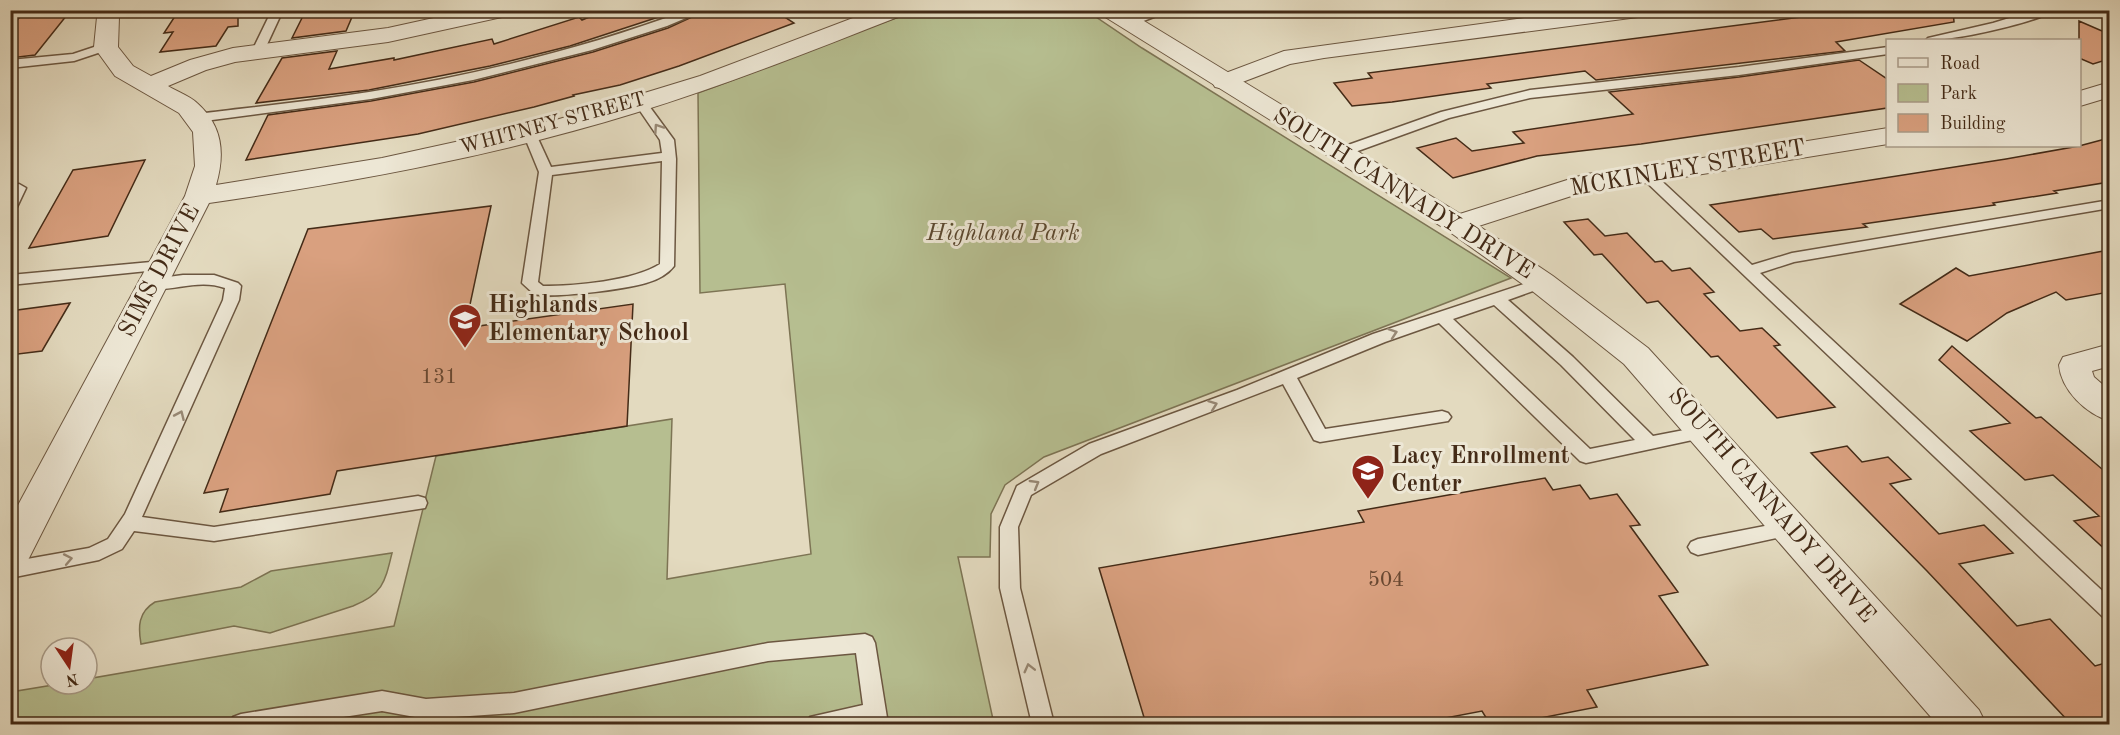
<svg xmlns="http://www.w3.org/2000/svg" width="2120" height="735" font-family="'Old Standard TT',serif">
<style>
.green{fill:#b6be90;stroke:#7d7454;stroke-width:1.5}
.building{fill:#d9a07f;stroke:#442b17;stroke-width:1.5}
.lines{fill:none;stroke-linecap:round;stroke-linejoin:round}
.service-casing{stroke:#6c5741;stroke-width:3}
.minor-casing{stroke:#6c5741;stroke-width:2}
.tertiary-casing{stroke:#6c5741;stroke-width:2}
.service{fill:#ede7d5;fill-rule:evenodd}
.minor{fill:#ede7d5;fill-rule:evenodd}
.tertiary{fill:#ede7d5;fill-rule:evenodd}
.oneway{stroke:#988976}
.labels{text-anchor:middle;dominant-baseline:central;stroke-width:6;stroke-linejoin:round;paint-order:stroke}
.far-street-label{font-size:20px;fill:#442b17;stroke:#ede7d5}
.number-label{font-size:21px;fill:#694831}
.street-label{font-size:24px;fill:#442b17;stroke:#ede7d5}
.park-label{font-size:24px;font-style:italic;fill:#5b482f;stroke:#ede7d5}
.poi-label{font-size:24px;font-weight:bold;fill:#442b17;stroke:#ede7d5;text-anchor:start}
</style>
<rect width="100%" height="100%" fill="#e3dabf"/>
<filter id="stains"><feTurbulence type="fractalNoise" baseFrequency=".00333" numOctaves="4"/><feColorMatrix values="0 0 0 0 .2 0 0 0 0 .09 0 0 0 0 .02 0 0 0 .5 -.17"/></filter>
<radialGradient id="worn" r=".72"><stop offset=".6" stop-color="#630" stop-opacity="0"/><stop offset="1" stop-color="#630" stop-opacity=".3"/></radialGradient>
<path class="green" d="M 916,11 L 1087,11 L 1142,48 L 1511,278 L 1044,457 L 1005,485 L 991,514 L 990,557 L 958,557 L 994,724 L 11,724 L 11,692 L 59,684 L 87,684 L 87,679 L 394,626 L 436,456 L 672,419 L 667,579 L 811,554 L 785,284 L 700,293 L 698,93 C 771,67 842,36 916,11 Z
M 392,553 C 385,582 383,594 353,606 L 270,633 L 234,626 L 141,644 C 138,627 138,612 155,602 L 241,587 L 271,571 Z"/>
<path class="building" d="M 26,10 L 71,10 L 35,55 L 10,58 L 10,28 Z
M 179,10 L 238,10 L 238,26 L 228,27 L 216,46 L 160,52 L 173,32 L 164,33 Z
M 306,10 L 355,10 L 346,31 L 292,38 Z
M 606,10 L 680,10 L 570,46 L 490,66 L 369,90 L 256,103 L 282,58 L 337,51 L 329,69 L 394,58 L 394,60 L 492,39 L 494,44 L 579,17 L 582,20 Z
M 707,10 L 774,10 L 794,23 L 679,66 L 620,85 L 573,95 L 574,96 L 534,107 L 418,134 L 246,160 L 268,115 L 371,101 L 474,82 L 593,52 L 668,28 Z
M 1855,10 L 1953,10 L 1954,22 L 1836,42 L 1845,51 L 1596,80 L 1585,71 L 1487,84 L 1491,88 L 1392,102 L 1352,106 L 1334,83 L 1372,78 L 1368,73 Z
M 2079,21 L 2109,34 L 2109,59 L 2093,64 L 2079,58 Z
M 1859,60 L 1887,79 L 1887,108 L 1641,144 L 1537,156 L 1453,178 L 1417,148 L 1456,138 L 1472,151 L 1524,143 L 1513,132 L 1633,114 L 1609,92 L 1739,77 Z
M 2109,138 L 2109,182 L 2054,191 L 2057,193 L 1993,203 L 1995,205 L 1863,224 L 1867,227 L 1773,239 L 1761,229 L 1739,232 L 1710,205 L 2006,159 L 2079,146 Z
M 145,160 L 108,236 L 29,248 L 73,170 Z
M 491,206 L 465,328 L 633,304 L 627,426 L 337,471 L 330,494 L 220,512 L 228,489 L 204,493 L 308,229 Z
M 1588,219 L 1605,236 L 1627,233 L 1655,262 L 1662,261 L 1672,271 L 1690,268 L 1714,292 L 1704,294 L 1740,331 L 1762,328 L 1780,345 L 1774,346 L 1835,407 L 1777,418 L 1718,356 L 1711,357 L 1658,301 L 1647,303 L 1602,254 L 1594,255 L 1564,222 Z
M 2109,250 L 2109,292 L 2066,300 L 2056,292 L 2007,313 L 1967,341 L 1900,304 L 1956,268 L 1969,276 Z
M 70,303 L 42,351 L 10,355 L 10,311 Z
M 1952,346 L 2036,418 L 2041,417 L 2109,475 L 2109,553 L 2074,521 L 2099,516 L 2053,475 L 2025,480 L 1970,431 L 2010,423 L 1939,360 Z
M 1847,446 L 1862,462 L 1888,457 L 1911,479 L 1890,484 L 1939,534 L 1984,525 L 2013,553 L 1959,564 L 2017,626 L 2050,619 L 2095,666 L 2109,662 L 2109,724 L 2071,724 L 1927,571 L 1811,453 Z
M 1545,478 L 1553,490 L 1580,485 L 1590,499 L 1617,494 L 1640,525 L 1630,526 L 1678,592 L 1659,596 L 1708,665 L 1587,690 L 1597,707 L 1510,724 L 1490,724 L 1482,711 L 1414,724 L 1146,724 L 1099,568 L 1364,522 L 1358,511 Z"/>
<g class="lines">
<g class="service-casing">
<path id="service" d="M 272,10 L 283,10 L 264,51 L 258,55 L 254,53 L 252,51 Z
M 688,10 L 705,10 L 667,26 L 592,50 L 473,80 L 371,99 L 197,122 L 191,118 L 197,114 C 254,107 312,101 369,92 C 478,75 585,48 688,10 Z
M 1155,10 L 1172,10 L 1133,25 L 1129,26 L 1123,23 Z
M 2036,10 L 2054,10 C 2037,23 1948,42 1926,40 L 1928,38 L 1993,23 Z
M 106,43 L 110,45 L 110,49 L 74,61 L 10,68 L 10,60 L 73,54 Z
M 1888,47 L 1888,54 L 1739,75 L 1530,98 L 1449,118 L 1344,156 L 1339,157 L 1332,153 L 1334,150 L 1441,112 L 1530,90 L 1739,67 Z
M 640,98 L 644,99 L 674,140 L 676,159 L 674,266 C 668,274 657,280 646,283 C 626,289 552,299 534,294 L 522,283 L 539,172 L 523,133 L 529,129 L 534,130 L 551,167 L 662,153 L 660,140 L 634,102 ZM 662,161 L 660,264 C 634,281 574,286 543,286 L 538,282 L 552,175 Z
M 1647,171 L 1652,172 L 1752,265 L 1792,253 L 2110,200 L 2110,208 L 1794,262 L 1760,273 L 2110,598 L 2110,619 L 2103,617 L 1642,178 L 1640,175 Z
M 19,184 L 26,188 L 17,207 L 10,211 L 10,191 L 14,185 Z
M 162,261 L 167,263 L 169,266 L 167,269 L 10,285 L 10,275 Z
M 183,275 L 214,275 L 238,283 L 241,286 L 239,300 L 142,517 L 214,527 L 418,496 L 425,498 L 427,503 L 425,508 L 214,541 L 134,531 L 122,549 L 99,560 L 10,578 L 10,562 L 89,548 L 108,539 L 125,514 L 223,300 L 225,288 C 200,279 178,290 153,289 C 148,288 148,288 145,284 L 153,279 Z
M 1542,278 L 1547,280 L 1550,283 L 1547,286 L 1508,300 L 1573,357 L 1653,436 L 1705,426 L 1711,428 L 1714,432 L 1711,436 L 1586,463 L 1580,461 L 1439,323 L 1385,342 L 1297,378 L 1325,429 L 1442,411 L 1448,413 L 1451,417 L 1448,421 L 1320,442 L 1314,440 L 1283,384 L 1101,454 L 1031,495 L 1018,527 L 1020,588 L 1054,724 L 1032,724 L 1000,588 L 1000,527 L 1017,486 L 1089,444 L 1237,390 L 1373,334 ZM 1494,305 L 1561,365 L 1635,440 L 1590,449 L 1453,319 Z
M 1790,521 L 1797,523 L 1799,528 L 1797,533 L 1790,535 L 1698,555 L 1691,552 L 1688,547 L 1691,542 L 1698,539 Z
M 865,634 L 872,637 L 875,643 L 888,724 L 807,724 L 810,717 L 863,705 L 856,653 L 768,661 L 514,713 L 426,719 L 382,711 L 298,724 L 230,724 L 233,717 L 241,714 L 382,691 L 426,699 L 514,693 L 768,643 Z"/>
</g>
<g class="minor-casing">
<path id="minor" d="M 101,10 L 124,10 L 119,17 L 118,47 L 133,66 L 151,76 L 190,60 L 233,48 L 388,28 L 470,10 L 514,10 L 511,15 L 388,42 L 235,62 L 206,70 L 168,86 C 178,92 190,96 197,103 C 223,126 225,154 216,185 L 382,158 L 556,120 L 700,76 L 874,10 L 906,10 L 903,15 C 814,50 726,85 635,113 C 496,156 353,182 209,203 L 24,568 L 10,572 L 10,520 L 185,196 L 195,166 L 193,132 L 179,113 L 115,76 L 94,47 L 97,17 Z
M 1582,10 L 1649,10 L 1646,15 L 1638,17 L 1324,58 L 1290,64 L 1224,89 L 1215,87 L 1212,82 L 1215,77 L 1284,51 Z
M 2110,82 L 2110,97 L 2080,106 L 2080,91 Z
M 1888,128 L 1888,144 L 1647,183 L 1590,190 L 1457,233 L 1447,230 L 1443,224 L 1447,218 L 1586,174 L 1647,167 Z
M 2110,344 L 2110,366 L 2092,371 L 2094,377 L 2110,391 L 2110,421 C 2086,414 2061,390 2059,365 L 2063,357 Z"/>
</g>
<g class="tertiary-casing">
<path id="tertiary" d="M 1099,10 L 1126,10 L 1467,218 L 1553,276 L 1648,348 L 1979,710 L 1986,724 L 1937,724 L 1624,364 L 1531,290 L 1447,230 L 1102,15 Z"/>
</g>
<use href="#service" class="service"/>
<use href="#minor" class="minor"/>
<use href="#tertiary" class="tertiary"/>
</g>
<defs><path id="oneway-chevron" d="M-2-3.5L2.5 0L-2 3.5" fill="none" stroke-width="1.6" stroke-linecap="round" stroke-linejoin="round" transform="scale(1.5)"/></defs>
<g class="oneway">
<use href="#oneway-chevron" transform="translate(658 128) rotate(-124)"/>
<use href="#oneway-chevron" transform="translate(1393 333) rotate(-19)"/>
<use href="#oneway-chevron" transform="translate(1213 405) rotate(-20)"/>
<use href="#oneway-chevron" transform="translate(180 415) rotate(-66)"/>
<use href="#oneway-chevron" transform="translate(1035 484) rotate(-30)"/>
<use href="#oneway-chevron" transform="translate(68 559) rotate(-11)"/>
<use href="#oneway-chevron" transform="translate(1029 668) rotate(-104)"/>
</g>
<defs>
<g id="school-pin" transform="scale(1.725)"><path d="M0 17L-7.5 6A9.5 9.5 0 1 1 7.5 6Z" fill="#8f2418" stroke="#ede7d5"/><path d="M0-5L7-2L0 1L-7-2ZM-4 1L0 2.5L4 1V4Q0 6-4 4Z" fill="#fff"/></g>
</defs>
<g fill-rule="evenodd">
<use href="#school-pin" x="465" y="320"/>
<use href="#school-pin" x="1368" y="471"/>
</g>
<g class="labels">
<g class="far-street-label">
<text transform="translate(553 124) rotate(-15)">WHITNEY STREET</text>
</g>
<g class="number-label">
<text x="439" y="377">131</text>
<text x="1386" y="580">504</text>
</g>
<g class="street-label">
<text transform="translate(1688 169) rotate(-10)">MCKINLEY STREET</text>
<text transform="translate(1403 194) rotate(32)">SOUTH CANNADY DRIVE</text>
<text transform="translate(160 271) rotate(-62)">SIMS DRIVE</text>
<text transform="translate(1771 506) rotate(49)">SOUTH CANNADY DRIVE</text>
</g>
<g class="park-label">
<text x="1003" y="234">Highland Park</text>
</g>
<g class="poi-label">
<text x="488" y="306">Highlands<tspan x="488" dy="28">Elementary School</tspan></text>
<text x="1391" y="457">Lacy Enrollment<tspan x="1391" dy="28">Center</tspan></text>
</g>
</g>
<rect width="2120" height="735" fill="none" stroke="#e3dabf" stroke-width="36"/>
<rect x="12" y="12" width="2096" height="711" fill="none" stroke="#442b17" stroke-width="3"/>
<rect x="18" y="18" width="2084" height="699" fill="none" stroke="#442b17" stroke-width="1.5"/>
<rect x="1886" y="39" width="195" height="108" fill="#ede7d5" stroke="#a99c89" stroke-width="1.5"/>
<rect x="1898" y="58" width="30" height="9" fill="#ede7d5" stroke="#a99c89" stroke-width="1.5"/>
<text x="1940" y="69" font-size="18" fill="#442b17">Road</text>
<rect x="1898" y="84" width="30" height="18" fill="#b6be90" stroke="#a99c89" stroke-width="1.5"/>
<text x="1940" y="99" font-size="18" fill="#442b17">Park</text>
<rect x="1898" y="114" width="30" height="18" fill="#d9a07f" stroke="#a99c89" stroke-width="1.5"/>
<text x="1940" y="129" font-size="18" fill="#442b17">Building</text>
<g transform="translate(69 666) rotate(167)"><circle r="28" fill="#ede7d5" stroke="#a99c89" stroke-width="1.5"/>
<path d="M0-4.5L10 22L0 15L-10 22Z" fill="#8f2418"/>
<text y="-9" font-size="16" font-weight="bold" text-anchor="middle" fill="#442b17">N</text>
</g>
<rect width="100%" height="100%" filter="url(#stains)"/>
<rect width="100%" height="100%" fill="url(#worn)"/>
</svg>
